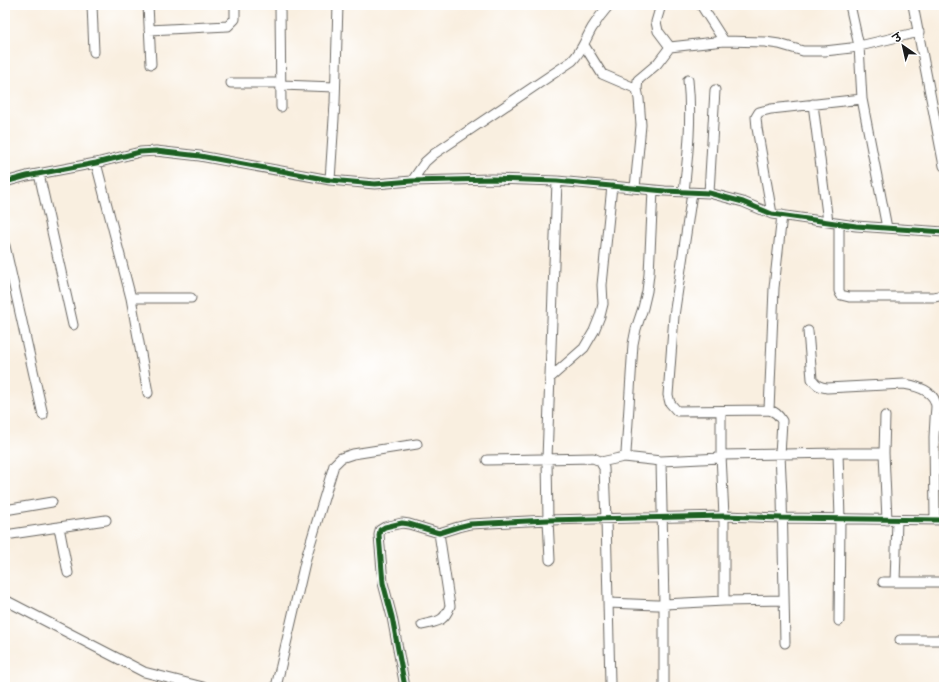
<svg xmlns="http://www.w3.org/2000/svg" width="949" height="692" font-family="Delius,'Playpen Sans Deva',sans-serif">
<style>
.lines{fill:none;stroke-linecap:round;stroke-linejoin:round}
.street-casing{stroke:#696661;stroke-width:11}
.street{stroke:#fff;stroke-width:9}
.rail{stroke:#1c1c1c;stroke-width:2.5;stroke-dasharray:6 3;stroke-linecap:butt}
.cycleway-casing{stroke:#fff;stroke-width:8}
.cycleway{stroke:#1b5e20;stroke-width:5}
</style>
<rect width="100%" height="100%" fill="#fff"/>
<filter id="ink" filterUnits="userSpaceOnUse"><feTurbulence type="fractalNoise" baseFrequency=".025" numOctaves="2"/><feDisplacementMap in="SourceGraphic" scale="8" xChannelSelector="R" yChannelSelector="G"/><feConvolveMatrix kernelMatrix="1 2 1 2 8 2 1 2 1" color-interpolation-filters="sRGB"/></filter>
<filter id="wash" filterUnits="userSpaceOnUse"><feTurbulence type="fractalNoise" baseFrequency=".012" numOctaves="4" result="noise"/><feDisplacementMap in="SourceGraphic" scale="16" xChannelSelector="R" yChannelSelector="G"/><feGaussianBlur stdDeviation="0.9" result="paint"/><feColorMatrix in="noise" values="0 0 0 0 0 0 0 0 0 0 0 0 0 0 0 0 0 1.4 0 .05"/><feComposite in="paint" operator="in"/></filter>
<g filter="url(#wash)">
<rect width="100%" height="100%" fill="#f9efe0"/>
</g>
<g filter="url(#ink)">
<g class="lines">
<g class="street-casing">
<path id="street" d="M 92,5 L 94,52
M 148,5 L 151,64
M 280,5 L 281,107
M 661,5 L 656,22 L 658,31 L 670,47 L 724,41
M 701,5 L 724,41 L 765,42 L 779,44 L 803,51 L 825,51 L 851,48 L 919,32
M 850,5 L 859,46 L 862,99 L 887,228
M 913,5 L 944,166
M 149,30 L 228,26 L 235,19 L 235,5
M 584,45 L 602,74 L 637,89
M 231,83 L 281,83
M 281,85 L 335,87
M 813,104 L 828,222
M 96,163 L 131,298 L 148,393
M 39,174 L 73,325
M 330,180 L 335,103 L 338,5
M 412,181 L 425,162 L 434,154 L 572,61 C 582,51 585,40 592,28 C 597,20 603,12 609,5
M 5,182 L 27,176 L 96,163 L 140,152 L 156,151 L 200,156 L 330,180 L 375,184 L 412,181 L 492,179 L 557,181 L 665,191 L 709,193 L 743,202 L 772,214 L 856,226 L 944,232
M 635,188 L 641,125 L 639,99 L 637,89 L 638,80 L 657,64 L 670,47
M 684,192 C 688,155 692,117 688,80
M 692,193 L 674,316 L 668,395 L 670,403 L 677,411 L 769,410
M 709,193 L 715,90
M 772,214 L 757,128 L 756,117 L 759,112 L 771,109 L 862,99
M 782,215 L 774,288 L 769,410 C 775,412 778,414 782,421 L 780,455 L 782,496 L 785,643
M 839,224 L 839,291 L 841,295 L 849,297 L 934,297 L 944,295
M 5,246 L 43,415
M 131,298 L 191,298
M 808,331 L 812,379 C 816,385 819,387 827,388 L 904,384 C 917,386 935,391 936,406 C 936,411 935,415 935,419
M 550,378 L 584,348 L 594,331 L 600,316 L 603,304 L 602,285 L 612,186
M 721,411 L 721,455 L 724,516 L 724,601
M 626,453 L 633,344 L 636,329 L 643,308 L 647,291 L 649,274 L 653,190
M 838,453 L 840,519 L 839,621
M 884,453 L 885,416
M 721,455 L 838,453 L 884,453 L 887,520
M 487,460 L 593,458 L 600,461 L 604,468 L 606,519 L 610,683
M 601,462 L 624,457 L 661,461 L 721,458
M 5,510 L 52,502
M 935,520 L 934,437 L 935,419 L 944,420
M 59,527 L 68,573
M 5,535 L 106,520
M 550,560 L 548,520 L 547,459 L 557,181
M 883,582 L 944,582
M 895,582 L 897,520
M 5,600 L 144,672 L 203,687
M 608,603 L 657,605 L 664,604 L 661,461
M 422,625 C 438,621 444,622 450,606 L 439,533
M 900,640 L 944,640
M 276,687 L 306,558 L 334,465 L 341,458 L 353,454 L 417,444
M 405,687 L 392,617 L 383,583 L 379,535 L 380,530 L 385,527 L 402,523 L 409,524 L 439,533 L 458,527 L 470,524 L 548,520 L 724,516 L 782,518 L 944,520
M 664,687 L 664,604 L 724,601 L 784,600"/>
</g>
<use href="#street" class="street"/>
<path class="rail" d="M 5,683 L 23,687"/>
<g class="cycleway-casing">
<path id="cycleway" d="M 5,182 L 27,176 L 96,163 L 140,152 L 156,151 L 200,156 L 330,180 L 375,184 L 412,181 L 492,179 L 557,181 L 665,191 L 709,193 L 743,202 L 772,214 L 856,226 L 944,232
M 405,687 L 392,617 L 383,583 L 379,535 L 380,530 L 385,527 L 402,523 L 409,524 L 439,533 L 458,527 L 470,524 L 548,520 L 724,516 L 782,518 L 944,520"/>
</g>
<use href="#cycleway" class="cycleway"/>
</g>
</g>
<rect width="949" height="692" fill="none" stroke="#fff" stroke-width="20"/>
<g transform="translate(903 46) rotate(326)" stroke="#ffffff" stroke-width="3" paint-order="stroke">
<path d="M0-3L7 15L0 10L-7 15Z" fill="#1c1c1c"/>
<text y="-6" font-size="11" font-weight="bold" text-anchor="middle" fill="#1c1c1c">उ</text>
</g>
</svg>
